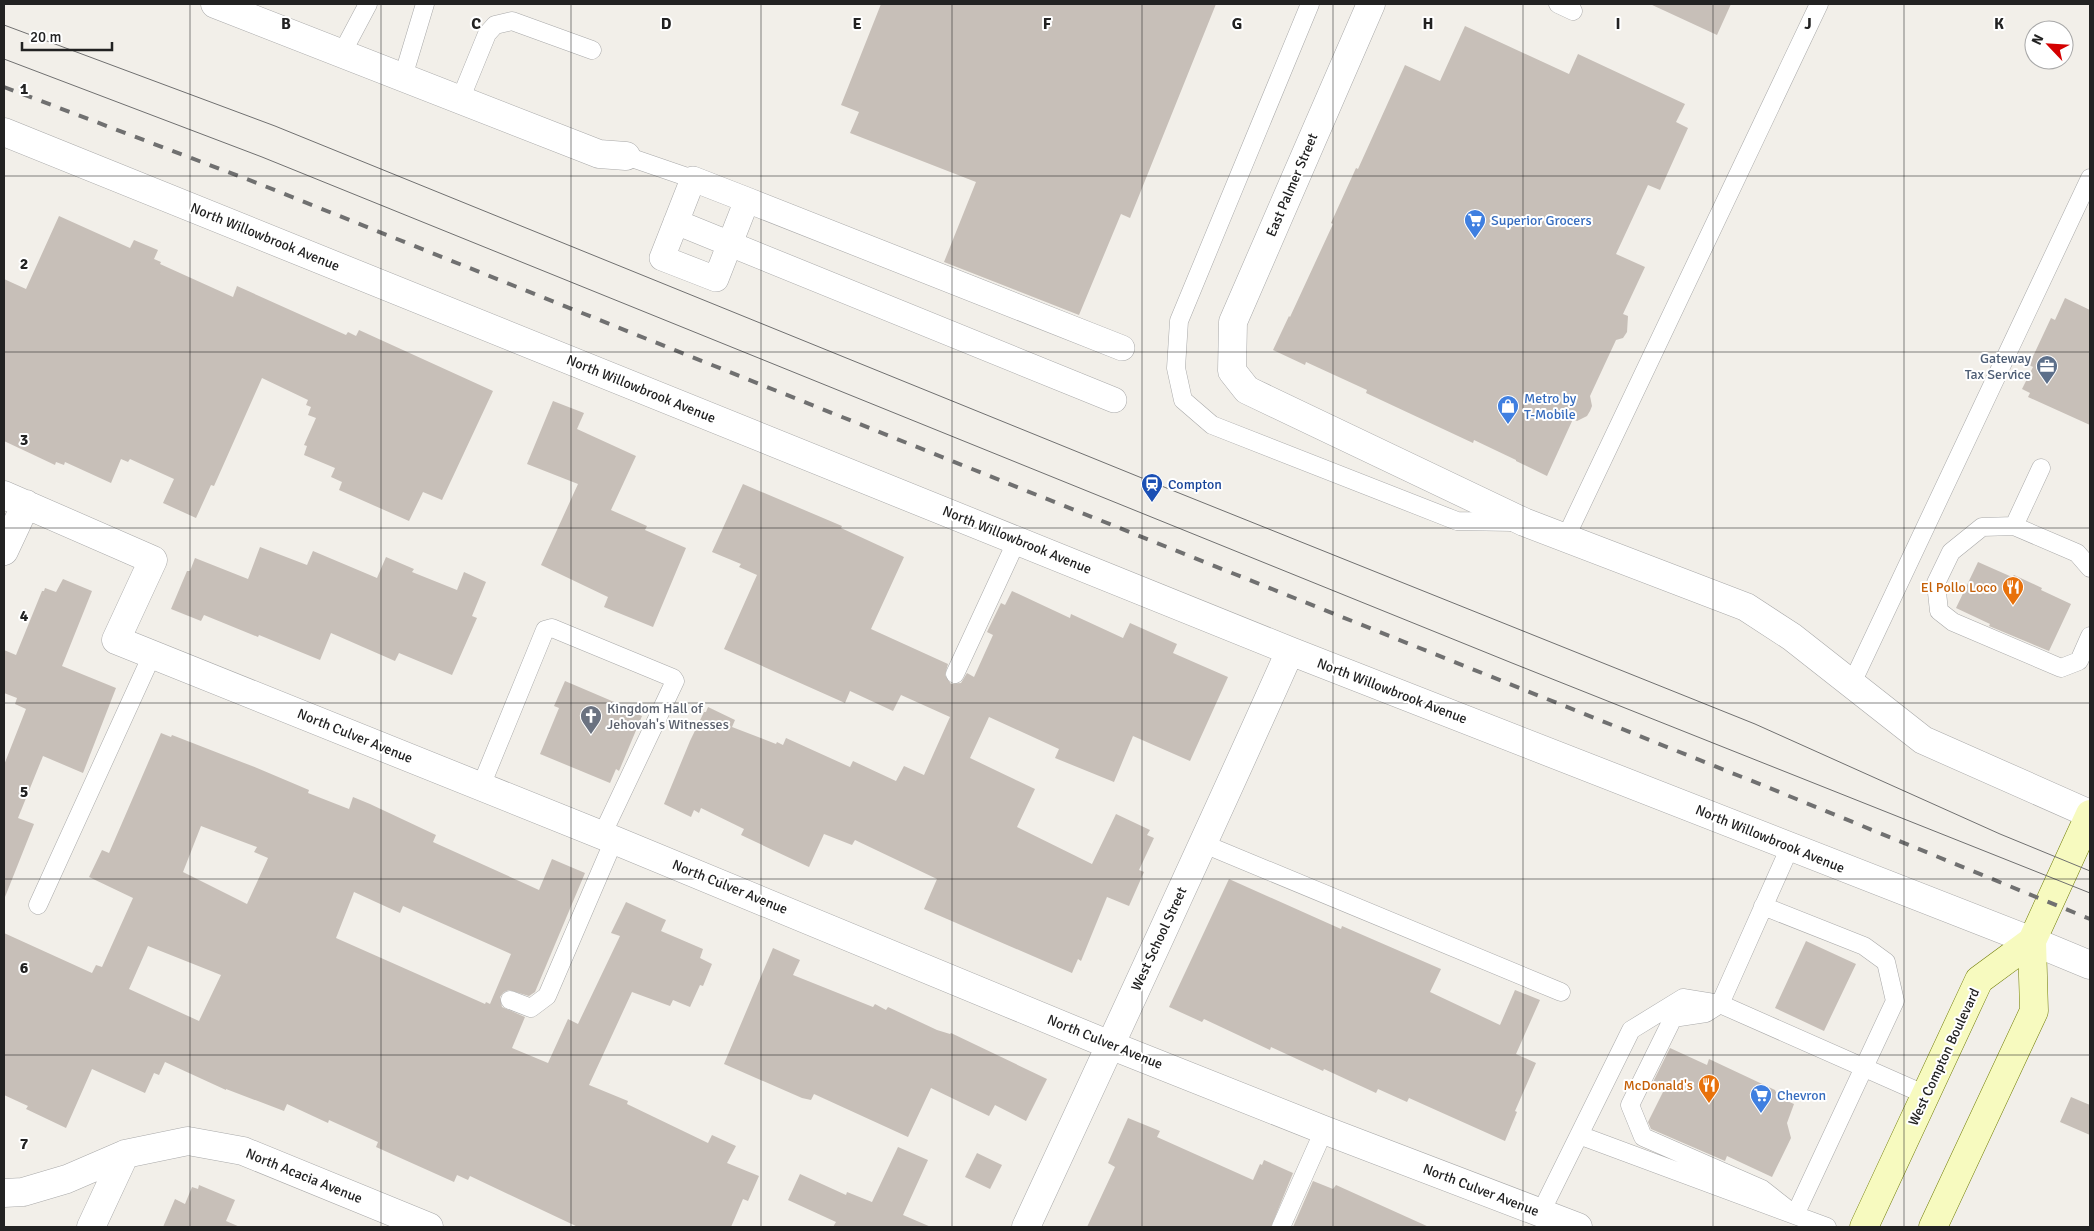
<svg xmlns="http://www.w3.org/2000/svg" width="2094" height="1231" font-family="Signika,sans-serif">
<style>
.building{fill:#c7bfb8;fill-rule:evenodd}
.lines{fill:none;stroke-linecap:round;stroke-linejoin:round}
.service-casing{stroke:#a9a9a9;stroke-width:19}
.pedestrian-casing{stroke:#a9a9a9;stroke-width:26}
.minor-casing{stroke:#a9a9a9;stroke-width:29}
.tertiary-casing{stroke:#a9a9a9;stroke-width:29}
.secondary-casing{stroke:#707d05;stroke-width:29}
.service{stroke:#fff;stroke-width:18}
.pedestrian{stroke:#fff;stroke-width:25}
.minor{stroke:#fff;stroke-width:28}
.tertiary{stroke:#fff;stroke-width:28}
.secondary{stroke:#f7fabf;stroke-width:28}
.tram{stroke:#707070;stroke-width:1}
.rail{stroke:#707070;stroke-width:4;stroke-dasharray:10 10;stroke-linecap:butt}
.grid{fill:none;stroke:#222;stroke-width:1;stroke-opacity:0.55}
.labels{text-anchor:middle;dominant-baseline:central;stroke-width:4;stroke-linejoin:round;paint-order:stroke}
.street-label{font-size:14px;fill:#222;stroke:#fff}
.shop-label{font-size:14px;fill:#366cbe;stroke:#fff;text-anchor:start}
.service-label{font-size:14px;fill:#4e5e75;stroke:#fff;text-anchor:end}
.transit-label{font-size:14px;fill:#164399;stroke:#fff;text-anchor:start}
.food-label{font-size:14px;fill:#c56008;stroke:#fff;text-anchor:end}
.worship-label{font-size:14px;fill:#5b616d;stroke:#fff;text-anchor:start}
.grid-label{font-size:16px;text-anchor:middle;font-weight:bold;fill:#222;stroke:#fff;stroke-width:4;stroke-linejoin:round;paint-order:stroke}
</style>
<rect width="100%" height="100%" fill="#f2efe9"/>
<path class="building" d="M 881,4 L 1216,4 L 1130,218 L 1121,214 L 1079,315 L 944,262 L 976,182 L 850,133 L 859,112 L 841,105 Z
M 1650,4 L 1731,4 L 1717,35 Z
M 1465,26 L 1569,74 L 1578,54 L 1685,104 L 1676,122 L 1688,128 L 1660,190 L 1648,185 L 1616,254 L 1645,267 L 1623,314 L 1628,316 L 1627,332 L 1623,338 L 1616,340 L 1590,396 L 1592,406 L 1590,411 L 1587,416 L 1577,421 L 1573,419 L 1547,476 L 1516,461 L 1516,460 L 1474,440 L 1473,443 L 1366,393 L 1367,390 L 1306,362 L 1305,365 L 1273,350 L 1289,316 L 1290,317 L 1333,224 L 1331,223 L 1356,168 L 1358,169 L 1405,65 L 1440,81 Z
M 59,216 L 130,248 L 134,240 L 158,250 L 154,259 L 161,262 L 160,264 L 233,297 L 237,286 L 346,335 L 348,332 L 356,336 L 359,330 L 493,391 L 442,500 L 423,492 L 409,521 L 339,490 L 342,482 L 331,477 L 335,468 L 304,455 L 307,446 L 304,445 L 316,418 L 308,415 L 311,407 L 306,405 L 308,400 L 262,378 L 214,486 L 211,485 L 196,518 L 163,503 L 174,479 L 130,459 L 128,462 L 121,459 L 111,483 L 65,462 L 64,465 L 56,462 L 55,465 L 4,441 L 4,279 L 26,289 Z
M 2065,298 L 2090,310 L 2090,425 L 2028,397 L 2030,393 L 2022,389 L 2033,367 L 2029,365 L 2051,318 L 2055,320 Z
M 553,401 L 584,413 L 577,429 L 636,456 L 611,510 L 647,526 L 645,530 L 686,548 L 653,627 L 604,607 L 608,597 L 541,565 L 578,484 L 527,464 Z
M 743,484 L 842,526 L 841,528 L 904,557 L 871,629 L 948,664 L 945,675 L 951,684 L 961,683 L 967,673 L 974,677 L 993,635 L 987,632 L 1001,603 L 1005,605 L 1012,591 L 1070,618 L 1071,614 L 1123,638 L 1130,623 L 1177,644 L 1173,653 L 1228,677 L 1190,761 L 1133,736 L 1114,782 L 1055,758 L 1059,749 L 989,717 L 970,758 L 1035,789 L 1017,827 L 1092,864 L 1116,814 L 1150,830 L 1147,835 L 1154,838 L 1139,870 L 1144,872 L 1129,906 L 1107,897 L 1081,961 L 1078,959 L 1072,973 L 924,909 L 937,879 L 855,840 L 852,845 L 824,834 L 809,867 L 741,835 L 744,829 L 701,808 L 699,813 L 694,810 L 691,817 L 664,804 L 690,741 L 704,712 L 706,712 L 708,707 L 735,720 L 732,727 L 776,744 L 777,742 L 783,745 L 786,738 L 850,767 L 853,761 L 896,781 L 904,766 L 924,775 L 950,717 L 901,695 L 893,711 L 850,691 L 845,703 L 724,649 L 757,575 L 739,567 L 741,564 L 712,552 Z
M 260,547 L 307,565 L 313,551 L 377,578 L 386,557 L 414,569 L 412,572 L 457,590 L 464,572 L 486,582 L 472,616 L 477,618 L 452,675 L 399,653 L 395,661 L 331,633 L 320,660 L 259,635 L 258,637 L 204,615 L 201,621 L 171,609 L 187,571 L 190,571 L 195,558 L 248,579 Z
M 1978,562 L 2012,577 L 2014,575 L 2042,588 L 2041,590 L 2071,604 L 2049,651 L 1989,626 L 1990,624 L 1956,608 Z
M 63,579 L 92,591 L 62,666 L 116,688 L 83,773 L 43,756 L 18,818 L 34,824 L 5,897 L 4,765 L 26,709 L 15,704 L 17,698 L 4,693 L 4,650 L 16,655 L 42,591 L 44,591 L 45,588 L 56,592 Z
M 565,681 L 633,710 L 632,712 L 642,716 L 619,771 L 616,769 L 610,783 L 540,754 L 559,708 L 554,706 Z
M 161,733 L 171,737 L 172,735 L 257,768 L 309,790 L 308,793 L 349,809 L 353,797 L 370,804 L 436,835 L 433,842 L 539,890 L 552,859 L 585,873 L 535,992 L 529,996 L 509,990 L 504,992 L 500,997 L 502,1007 L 525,1017 L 512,1048 L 548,1063 L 568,1019 L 578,1024 L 620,936 L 611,933 L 626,902 L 666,920 L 661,931 L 703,949 L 700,958 L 712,964 L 703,986 L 700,985 L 690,1007 L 673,1000 L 670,1006 L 632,992 L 589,1085 L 628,1101 L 627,1104 L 708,1143 L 712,1135 L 736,1146 L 727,1163 L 759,1176 L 748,1201 L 743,1199 L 731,1227 L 578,1227 L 470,1176 L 468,1180 L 457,1175 L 454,1182 L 376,1147 L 378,1142 L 329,1120 L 328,1123 L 287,1104 L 284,1111 L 226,1089 L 226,1090 L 165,1062 L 159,1075 L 154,1073 L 145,1093 L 92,1069 L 66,1128 L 26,1109 L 28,1106 L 4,1095 L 4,933 L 92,973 L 96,965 L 102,967 L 133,898 L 89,877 L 102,850 L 109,853 ZM 201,826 L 257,847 L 254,852 L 268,858 L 247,904 L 183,872 ZM 354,892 L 400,913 L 403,906 L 511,954 L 490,1004 L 486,1002 L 485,1004 L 336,938 ZM 148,946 L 221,975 L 199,1021 L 129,989 Z
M 1229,879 L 1341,929 L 1342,926 L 1441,969 L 1430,992 L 1500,1025 L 1515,990 L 1540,1000 L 1516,1054 L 1536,1063 L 1515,1111 L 1517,1112 L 1505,1141 L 1409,1098 L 1407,1102 L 1378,1089 L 1376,1093 L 1324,1069 L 1323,1071 L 1271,1047 L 1270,1050 L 1204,1019 L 1202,1022 L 1169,1007 Z
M 1806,941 L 1856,964 L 1824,1031 L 1775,1008 Z
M 773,948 L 800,960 L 793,975 L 873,1007 L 875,1004 L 886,1010 L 888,1007 L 937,1030 L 950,1034 L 951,1033 L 1047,1079 L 1026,1121 L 995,1105 L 989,1116 L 931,1088 L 908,1137 L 814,1094 L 811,1100 L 802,1098 L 724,1064 Z
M 1670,1048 L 1707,1065 L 1709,1059 L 1775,1090 L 1778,1097 L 1794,1104 L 1787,1123 L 1791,1138 L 1772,1177 L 1727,1156 L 1725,1161 L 1651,1129 L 1648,1122 L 1665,1088 L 1653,1082 Z
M 2071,1097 L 2090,1105 L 2090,1135 L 2060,1122 Z
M 1128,1118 L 1160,1131 L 1157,1137 L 1253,1180 L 1260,1164 L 1262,1165 L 1264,1160 L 1293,1173 L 1271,1227 L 1087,1227 L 1115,1167 L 1108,1163 Z
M 898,1147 L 928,1160 L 903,1215 L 931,1227 L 833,1227 L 836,1222 L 788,1200 L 800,1174 L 846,1195 L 847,1192 L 872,1202 Z
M 977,1153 L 1002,1165 L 990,1189 L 965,1177 Z
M 1313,1181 L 1333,1189 L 1336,1185 L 1429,1227 L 1293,1227 Z
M 199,1185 L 235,1200 L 226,1221 L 240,1227 L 163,1227 L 175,1199 L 185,1204 L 192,1187 L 198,1189 Z"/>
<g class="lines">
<g class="service-casing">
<path id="service" d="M 1310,4 L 1179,321 L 1176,368 L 1183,400 L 1212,425 L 1457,521 L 1514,522
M 1558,4 L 1573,11
M 342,53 L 368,4
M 403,77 L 425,4
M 460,100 L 487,34 L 495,25 L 512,21 L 592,50
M 626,156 L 693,179
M 2041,468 L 2014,526 L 1982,527 L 1951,552 L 1936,583 L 1939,611 L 1953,622 L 2061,668 L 2079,661 L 2090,636
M 2014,526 L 2077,553 L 2090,568
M 1565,539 L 1819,4
M 955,674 L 1017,540
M 1852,683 L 2090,178
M 481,786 L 545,630 L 552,628 L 673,678 L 675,681 L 602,835
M 1204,844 L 1561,992
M 38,905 L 152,655
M 1763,906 L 1864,946 L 1886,962 L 1895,1001 L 1795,1215 L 1762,1189 L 1643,1137 L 1630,1105 L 1673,1018 L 1706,1013 L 1720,1004 L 1790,847
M 510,1000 L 531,1008 L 547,996 L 614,840
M 1579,1135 L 1827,1227
M 1541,1212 L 1631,1030 L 1683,998 L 1720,1004 L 1926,1095
M 1281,1227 L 1324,1130"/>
</g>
<g class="pedestrian-casing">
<path id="pedestrian" d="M 747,200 L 716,279 L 662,258 L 693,179 L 747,200 L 1122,348
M 676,222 L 1114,400"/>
</g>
<g class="minor-casing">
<path id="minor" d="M 215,4 L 599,154 L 626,156
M 1371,4 L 1233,322 L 1232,371 L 1247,390 L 1524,522 L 1746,607 L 1792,637 L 1923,740 L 2090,814
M 4,132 L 1290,651 L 2032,941
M 4,495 L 153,560 L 116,640 L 614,840 L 1110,1045 L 1324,1130 L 1578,1227
M 4,551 L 26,504
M 4,1193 L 23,1192 L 67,1179 L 125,1154 L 188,1141 L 243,1151 L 429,1227
M 91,1227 L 125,1154
M 1026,1227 C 1115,1035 1204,844 1290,651"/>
</g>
<g class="tertiary-casing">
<path id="tertiary" d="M 2032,941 L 2090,965"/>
</g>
<g class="secondary-casing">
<path id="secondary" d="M 1864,1227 L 1979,980 L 2032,941
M 1933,1227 L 2034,1011 L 2032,941 L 2090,814"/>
</g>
<use href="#service" class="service"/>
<use href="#pedestrian" class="pedestrian"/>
<use href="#minor" class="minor"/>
<use href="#tertiary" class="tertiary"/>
<use href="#secondary" class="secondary"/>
<path class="tram" d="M 4,25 L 275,126 L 1164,487 L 1755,724 L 2000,834 L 2090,871
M 4,59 L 262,157 L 1512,663 L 2090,893"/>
<path class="rail" d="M 4,87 L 257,183 L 1767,787 L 2090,919"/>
</g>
<path class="grid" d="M 190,4 L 190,1227M 381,4 L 381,1227M 571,4 L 571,1227M 761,4 L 761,1227M 952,4 L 952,1227M 1142,4 L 1142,1227M 1333,4 L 1333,1227M 1523,4 L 1523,1227M 1713,4 L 1713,1227M 1904,4 L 1904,1227M 4,176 L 2090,176M 4,352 L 2090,352M 4,528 L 2090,528M 4,703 L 2090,703M 4,879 L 2090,879M 4,1055 L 2090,1055"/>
<defs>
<g id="supermarket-pin" transform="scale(1.125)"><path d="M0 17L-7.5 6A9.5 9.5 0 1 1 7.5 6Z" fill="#3f7fe0" stroke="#fff"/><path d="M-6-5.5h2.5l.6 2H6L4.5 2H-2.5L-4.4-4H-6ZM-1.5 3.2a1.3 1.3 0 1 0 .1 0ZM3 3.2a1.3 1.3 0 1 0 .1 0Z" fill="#fff"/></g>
<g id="office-pin" transform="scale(1.125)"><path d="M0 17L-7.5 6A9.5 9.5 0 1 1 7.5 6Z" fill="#5c6f8a" stroke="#fff"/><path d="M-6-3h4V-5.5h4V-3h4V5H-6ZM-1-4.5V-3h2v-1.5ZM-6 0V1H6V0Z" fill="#fff"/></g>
<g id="shop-pin" transform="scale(1.125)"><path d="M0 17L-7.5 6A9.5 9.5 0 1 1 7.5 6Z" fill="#3f7fe0" stroke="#fff"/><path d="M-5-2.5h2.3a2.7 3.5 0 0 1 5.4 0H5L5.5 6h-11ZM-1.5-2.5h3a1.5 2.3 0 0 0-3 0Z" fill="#fff"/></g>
<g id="station-pin" transform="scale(1.125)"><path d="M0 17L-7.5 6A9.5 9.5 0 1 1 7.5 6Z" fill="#1a4fb4" stroke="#fff"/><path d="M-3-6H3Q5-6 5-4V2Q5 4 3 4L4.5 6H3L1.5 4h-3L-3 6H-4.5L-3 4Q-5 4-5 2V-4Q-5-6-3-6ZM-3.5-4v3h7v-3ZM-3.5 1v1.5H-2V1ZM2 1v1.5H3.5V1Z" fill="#fff"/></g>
<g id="restaurant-pin" transform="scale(1.125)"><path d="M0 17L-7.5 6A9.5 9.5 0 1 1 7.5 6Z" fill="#e8710a" stroke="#fff"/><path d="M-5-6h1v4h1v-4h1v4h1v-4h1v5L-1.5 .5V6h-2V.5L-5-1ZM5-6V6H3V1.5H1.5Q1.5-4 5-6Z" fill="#fff"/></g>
<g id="church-pin" transform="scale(1.125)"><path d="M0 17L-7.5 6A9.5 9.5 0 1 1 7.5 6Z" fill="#6b7280" stroke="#fff"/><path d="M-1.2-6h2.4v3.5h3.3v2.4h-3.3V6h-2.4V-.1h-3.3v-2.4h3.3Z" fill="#fff"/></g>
</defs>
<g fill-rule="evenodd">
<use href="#supermarket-pin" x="1475" y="220"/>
<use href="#office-pin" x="2047" y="366"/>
<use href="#shop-pin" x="1508" y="406"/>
<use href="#station-pin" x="1152" y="484"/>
<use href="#restaurant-pin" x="2013" y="587"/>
<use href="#church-pin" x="591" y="716"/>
<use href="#restaurant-pin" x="1709" y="1085"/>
<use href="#supermarket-pin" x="1761" y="1095"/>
</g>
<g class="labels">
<g class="street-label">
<text transform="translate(1292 185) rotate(-67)">East Palmer Street</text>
<text transform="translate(265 237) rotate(22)">North Willowbrook Avenue</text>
<text transform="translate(641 389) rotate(22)">North Willowbrook Avenue</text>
<text transform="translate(1017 540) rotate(22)">North Willowbrook Avenue</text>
<text transform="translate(1392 691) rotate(21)">North Willowbrook Avenue</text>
<text transform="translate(355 736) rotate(22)">North Culver Avenue</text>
<text transform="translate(1770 839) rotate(22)">North Willowbrook Avenue</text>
<text transform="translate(730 887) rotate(22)">North Culver Avenue</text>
<text transform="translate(1159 939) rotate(-65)">West School Street</text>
<text transform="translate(1105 1042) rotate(22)">North Culver Avenue</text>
<text transform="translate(1944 1057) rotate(-65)">West Compton Boulevard</text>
<text transform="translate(304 1176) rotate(22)">North Acacia Avenue</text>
<text transform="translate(1481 1190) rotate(21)">North Culver Avenue</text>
</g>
<g class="shop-label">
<text x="1491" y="220">Superior Grocers</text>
<text x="1524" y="398">Metro by<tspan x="1524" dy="16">T-Mobile</tspan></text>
<text x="1777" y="1095">Chevron</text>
</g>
<g class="service-label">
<text x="2031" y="358">Gateway<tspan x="2031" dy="16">Tax Service</tspan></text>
</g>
<g class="transit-label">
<text x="1168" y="484">Compton</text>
</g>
<g class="food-label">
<text x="1997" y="587">El Pollo Loco</text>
<text x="1693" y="1085">McDonald's</text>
</g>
<g class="worship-label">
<text x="607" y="708">Kingdom Hall of<tspan x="607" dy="16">Jehovah's Witnesses</tspan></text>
</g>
</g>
<g class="grid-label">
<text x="286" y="29">B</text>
<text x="476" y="29">C</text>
<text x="666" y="29">D</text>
<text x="857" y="29">E</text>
<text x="1047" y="29">F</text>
<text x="1237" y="29">G</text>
<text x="1428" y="29">H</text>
<text x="1618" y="29">I</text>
<text x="1808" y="29">J</text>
<text x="1999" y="29">K</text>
<text x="24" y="94">1</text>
<text x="24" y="269">2</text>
<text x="24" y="445">3</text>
<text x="24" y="621">4</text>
<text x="24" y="797">5</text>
<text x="24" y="973">6</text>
<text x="24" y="1149">7</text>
</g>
<rect width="2094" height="1231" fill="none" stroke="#222222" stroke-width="10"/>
<g transform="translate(2049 45) rotate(295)"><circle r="24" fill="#ffffff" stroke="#a7a7a7"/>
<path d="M0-4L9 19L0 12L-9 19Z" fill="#d40000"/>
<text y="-8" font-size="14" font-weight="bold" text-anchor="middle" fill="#222222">N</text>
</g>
<path d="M22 42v8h90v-8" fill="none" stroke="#222222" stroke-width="2.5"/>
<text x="30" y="42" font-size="15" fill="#222222" stroke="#ffffff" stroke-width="4" paint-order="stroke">20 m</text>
</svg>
